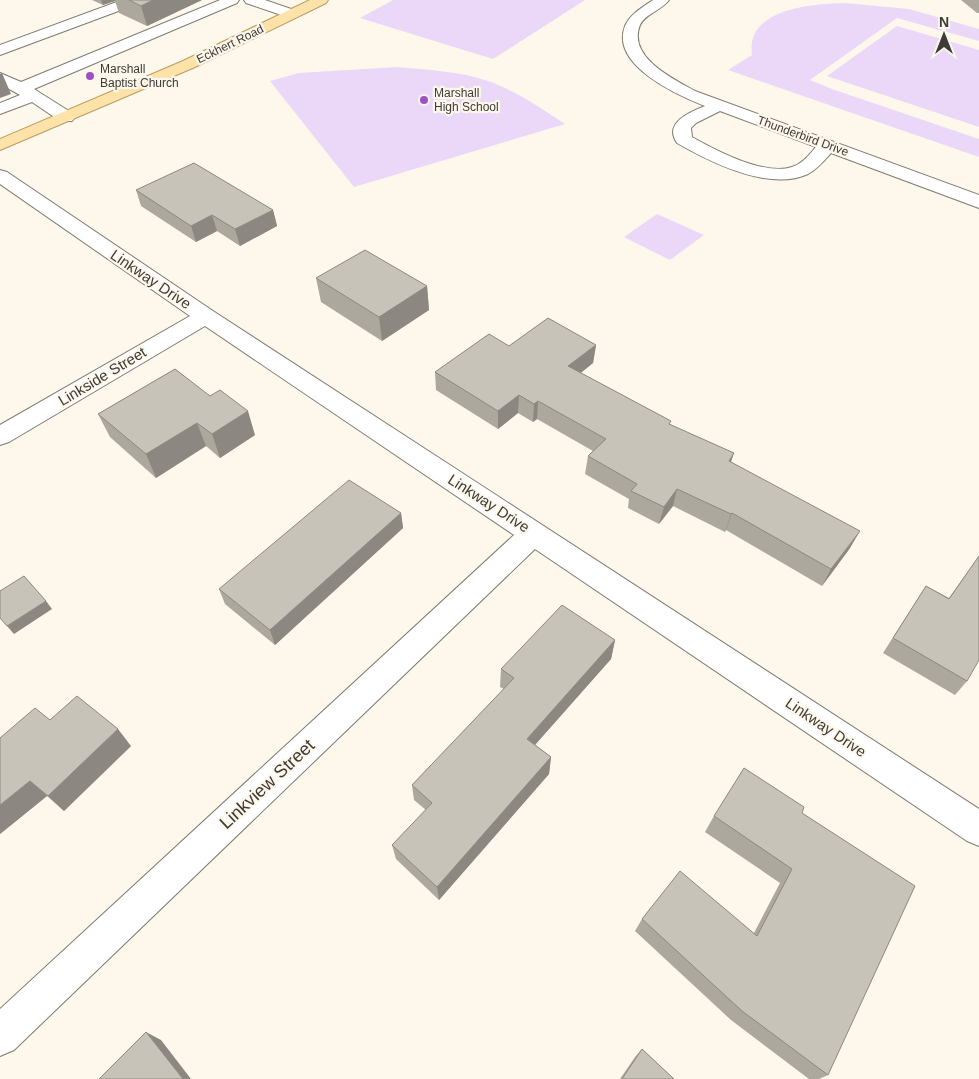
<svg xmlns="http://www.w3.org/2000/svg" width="979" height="1079" font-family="Arial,sans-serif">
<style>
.green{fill:#ebd8f8}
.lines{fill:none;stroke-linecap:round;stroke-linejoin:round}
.minor-casing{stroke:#7f7a6f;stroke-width:2}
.major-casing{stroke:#b99c5d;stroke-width:2}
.minor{fill:#fff;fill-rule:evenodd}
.major{fill:#fde3aa;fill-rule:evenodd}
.wall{fill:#aca89e}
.shaded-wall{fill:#8c8881}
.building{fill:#c8c3b8;stroke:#8c8881}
.poi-dot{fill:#9b52c5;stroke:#fdf7ec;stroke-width:2}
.labels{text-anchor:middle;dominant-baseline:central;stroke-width:4.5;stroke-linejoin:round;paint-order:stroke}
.far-street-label{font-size:12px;fill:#3d3b37;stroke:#fdf7ec}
.far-poi-label{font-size:12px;fill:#3d3b37;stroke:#fdf7ec;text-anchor:start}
.street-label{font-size:15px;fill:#3d3b37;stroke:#fdf7ec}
.near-street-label{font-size:18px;fill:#3d3b37;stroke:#fdf7ec}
</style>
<rect width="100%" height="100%" fill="#fdf7ec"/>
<path class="green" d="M 393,0 L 585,0 L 493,59 L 360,18 Z
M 845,3 L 909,9 L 979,29 L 979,41 L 897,18 L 810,80 L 832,89 L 979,139 L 979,157 L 728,70 L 752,55 C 745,8 813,4 845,3 Z
M 897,26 L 979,50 L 979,127 L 827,76 Z
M 397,67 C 427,70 460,71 488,81 C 516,91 541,108 565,124 L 354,187 L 270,81 L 299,73 Z
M 657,214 L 704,235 L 670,260 L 624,237 Z"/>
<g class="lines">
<g class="minor-casing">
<path id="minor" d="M 122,0 L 142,0 L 140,3 L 0,55 L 0,45 Z
M 220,0 L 239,0 L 237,3 L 34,89 L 72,113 L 75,117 L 72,121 L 60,121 L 32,102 L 0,114 L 0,103 L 20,95 L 0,84 L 0,73 L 21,82 Z
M 244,0 L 265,0 L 297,11 L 299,14 L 297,17 L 287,17 L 246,3 Z
M 653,0 L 669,0 C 662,10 645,14 640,25 C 627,57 673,79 695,91 L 979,195 L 979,208 L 831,153 C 824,161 817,169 808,174 C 769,192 710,162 677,143 C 663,123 690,112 705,106 C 677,95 610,65 625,26 C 630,14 643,7 653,0 ZM 720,111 L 816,147 C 809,155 802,164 792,167 C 764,176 715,150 692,137 L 691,128 L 696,123 Z
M 0,170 L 7,172 L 213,311 L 979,809 L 979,846 L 967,841 L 535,549 L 14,1050 L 0,1056 L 0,1009 L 514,535 L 205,326 L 9,442 L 0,445 L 0,425 L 190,316 L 0,184 Z"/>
</g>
<g class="major-casing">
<path id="major" d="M 310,0 L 328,0 L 326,3 L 195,67 L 0,150 L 0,139 L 183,61 Z"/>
</g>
<use href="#minor" class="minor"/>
<use href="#major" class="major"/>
</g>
<path class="wall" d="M 92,0 L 202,0 L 147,26 L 119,13 L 115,1 L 103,5 Z
M 961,0 L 979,0 L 979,13 L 977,13 Z
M 136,190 L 273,210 L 277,226 L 240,246 L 217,231 L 196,242 L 141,206 Z
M 316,278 L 427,286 L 429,310 L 382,341 L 321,302 Z
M 596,345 L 593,363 L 580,373 L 671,425 L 731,462 L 850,548 L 822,586 L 726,530 L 725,532 L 673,506 L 659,524 L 628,508 L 629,499 L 585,474 L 588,456 L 593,451 L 537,419 L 533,422 L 518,413 L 498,429 L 436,390 L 435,372 L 509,346 Z
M 175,369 L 255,435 L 220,458 L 206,446 L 156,478 L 110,437 L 98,414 Z
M 401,513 L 403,528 L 275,645 L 225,604 L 219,589 Z
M 979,556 L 967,681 L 955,695 L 883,653 L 926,586 L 949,598 Z
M 615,640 L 611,659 L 535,745 L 551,757 L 549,774 L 439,900 L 396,859 L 392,845 L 426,810 L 414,800 L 412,785 L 504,689 L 500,687 L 501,669 Z
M 50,720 L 131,746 L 64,811 L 47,796 L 0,834 Z
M 802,813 L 828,1075 L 819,1079 L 809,1079 L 731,1020 L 635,931 L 642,919 L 754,933 L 780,883 L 705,832 L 714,816 Z
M 642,1049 L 674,1079 L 620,1079 L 635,1057 Z"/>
<path class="shaded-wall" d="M 101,0 L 115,0 L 115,1 L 103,5 Z
M 153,0 L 202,0 L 147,26 L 141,6 Z
M 2,73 L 11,94 L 0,98 L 0,74 Z
M 273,210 L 277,226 L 240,246 L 235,229 Z
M 212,215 L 217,231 L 196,242 L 191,226 Z
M 427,286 L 429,310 L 382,341 L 379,317 Z
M 596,345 L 593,363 L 566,385 L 568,366 Z
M 519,395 L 518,413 L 498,429 L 498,411 Z
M 538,401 L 537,419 L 533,422 L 534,404 Z
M 248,411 L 255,435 L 220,458 L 212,434 Z
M 197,423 L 206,446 L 156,478 L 146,454 Z
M 734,453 L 728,471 L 729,461 Z
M 677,489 L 673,506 L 659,524 L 664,507 Z
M 401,513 L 403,528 L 275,645 L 270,630 Z
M 732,513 L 726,530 L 725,532 L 731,514 Z
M 860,531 L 850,548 L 822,586 L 831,569 Z
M 46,601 L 52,609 L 14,634 L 7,626 Z
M 615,640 L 611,659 L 526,755 L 527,739 Z
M 118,729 L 131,746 L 64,811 L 48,796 Z
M 551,757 L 549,774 L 439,900 L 437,887 Z
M 30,781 L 47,796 L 0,834 L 0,805 Z
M 146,1032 L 161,1040 L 191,1079 L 183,1079 Z"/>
<path class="building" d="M 129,0 L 153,0 L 141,6 Z
M 194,163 L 273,210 L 235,229 L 212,215 L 191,226 L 136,190 Z
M 365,250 L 427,286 L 379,317 L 316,278 Z
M 548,318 L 596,345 L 568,366 L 671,421 L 669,424 L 734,453 L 729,461 L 860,531 L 831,569 L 732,513 L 731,514 L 677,489 L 664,507 L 631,491 L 637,484 L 588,456 L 606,439 L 538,401 L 534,404 L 519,395 L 498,411 L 435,372 L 489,334 L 509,346 Z
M 175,369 L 210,396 L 220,390 L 248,411 L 212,434 L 197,423 L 146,454 L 98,414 Z
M 349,480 L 401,513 L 270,630 L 219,589 Z
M 979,556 L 979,660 L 967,681 L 893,638 L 926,586 L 949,599 Z
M 24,576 L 46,601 L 7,626 L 0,618 L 0,591 Z
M 562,605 L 615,640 L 527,739 L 551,757 L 437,887 L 392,845 L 432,803 L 412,785 L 514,678 L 501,669 Z
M 77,696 L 118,729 L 48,796 L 30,781 L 0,805 L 0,738 L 35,708 L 50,720 Z
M 744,768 L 804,807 L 802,813 L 915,886 L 828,1075 L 742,1011 L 642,919 L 680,871 L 757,936 L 792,869 L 714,816 Z
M 146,1032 L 183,1079 L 99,1079 Z
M 642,1049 L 674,1079 L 622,1079 Z"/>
<g class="poi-dot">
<circle cx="90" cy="76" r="5"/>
<circle cx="424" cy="100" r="5"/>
</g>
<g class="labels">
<g class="far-street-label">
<text transform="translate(230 44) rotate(-26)">Eckhert Road</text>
<text transform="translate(803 136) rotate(20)">Thunderbird Drive</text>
</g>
<g class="far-poi-label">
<text x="100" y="69">Marshall<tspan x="100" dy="14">Baptist Church</tspan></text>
<text x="434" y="93">Marshall<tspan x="434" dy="14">High School</tspan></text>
</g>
<g class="street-label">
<text transform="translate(151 279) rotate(34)">Linkway Drive</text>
<text transform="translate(102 376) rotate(-31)">Linkside Street</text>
<text transform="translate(489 503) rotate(33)">Linkway Drive</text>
<text transform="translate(826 727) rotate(34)">Linkway Drive</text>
</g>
<g class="near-street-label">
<text transform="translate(267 784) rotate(-43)">Linkview Street</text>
</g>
</g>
<g transform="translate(944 35)" stroke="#fdf7ec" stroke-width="4" paint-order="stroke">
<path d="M0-4L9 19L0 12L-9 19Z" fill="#3d3b37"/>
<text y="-8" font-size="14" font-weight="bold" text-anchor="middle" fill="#3d3b37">N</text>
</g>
</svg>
